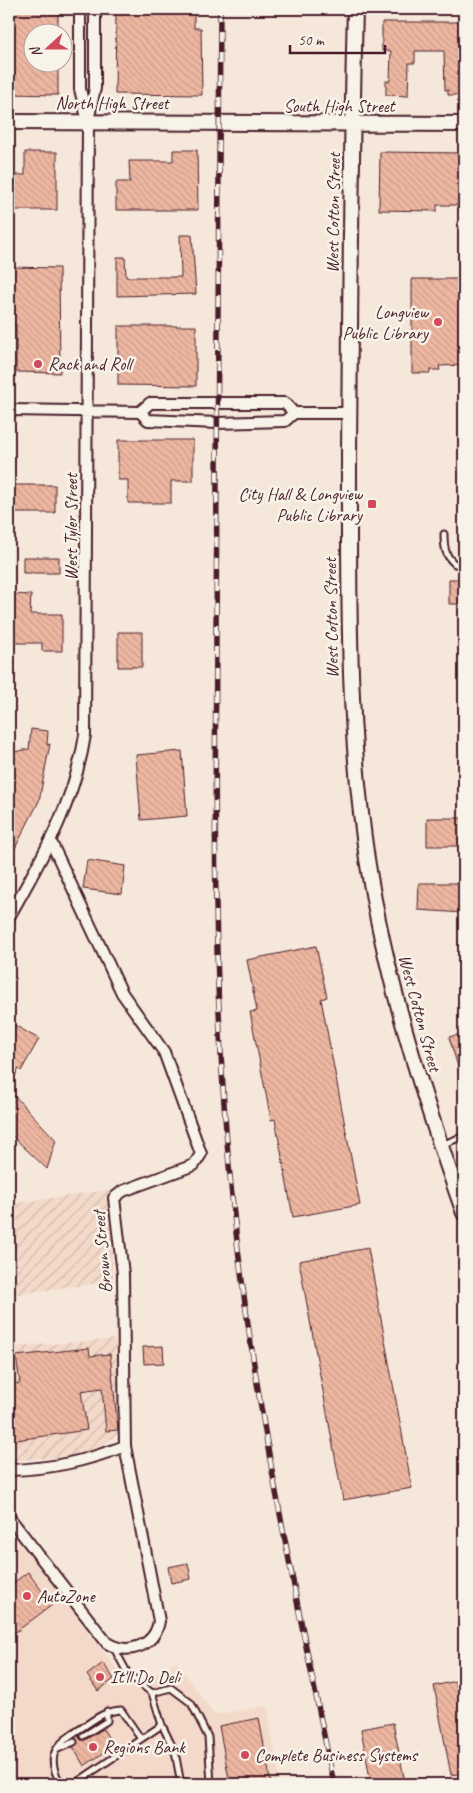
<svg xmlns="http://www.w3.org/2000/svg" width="473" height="1793" font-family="Caveat,sans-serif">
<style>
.built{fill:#f3d9c9}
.industrial{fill:url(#industrial-furrows)}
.building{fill:url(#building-back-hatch);stroke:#4a1f2b}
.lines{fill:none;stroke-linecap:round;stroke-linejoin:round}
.service-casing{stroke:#4a1f2b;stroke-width:9}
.minor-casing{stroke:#4a1f2b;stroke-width:14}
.secondary-casing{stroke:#4a1f2b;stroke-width:18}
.service{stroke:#f7f3e8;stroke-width:5}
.minor{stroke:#f7f3e8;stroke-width:10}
.secondary{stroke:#f7f3e8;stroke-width:14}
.rail-casing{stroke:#4a1f2b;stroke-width:5.5}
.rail{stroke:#f7f3e8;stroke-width:4;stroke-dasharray:11;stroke-linecap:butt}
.poi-dot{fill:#d1495b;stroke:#f7f3e8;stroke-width:2}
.labels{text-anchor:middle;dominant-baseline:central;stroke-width:5;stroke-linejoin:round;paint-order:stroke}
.street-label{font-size:18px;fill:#4a1f2b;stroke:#f7f3e8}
.poi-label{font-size:18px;fill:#4a1f2b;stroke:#f7f3e8;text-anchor:start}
</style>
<defs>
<pattern id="industrial-furrows" width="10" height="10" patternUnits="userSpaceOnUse" patternTransform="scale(1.25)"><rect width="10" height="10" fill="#f3d9c9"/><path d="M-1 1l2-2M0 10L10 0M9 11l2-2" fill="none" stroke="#d2baad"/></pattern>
<pattern id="building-back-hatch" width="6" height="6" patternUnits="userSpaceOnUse" patternTransform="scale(1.25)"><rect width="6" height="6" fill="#edb7a1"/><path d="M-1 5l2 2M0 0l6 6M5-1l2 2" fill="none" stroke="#cd9d8b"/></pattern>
</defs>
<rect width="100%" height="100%" fill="#f5e7da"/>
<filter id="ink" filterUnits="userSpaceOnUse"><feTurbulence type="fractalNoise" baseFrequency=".02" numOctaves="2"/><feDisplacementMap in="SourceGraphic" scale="10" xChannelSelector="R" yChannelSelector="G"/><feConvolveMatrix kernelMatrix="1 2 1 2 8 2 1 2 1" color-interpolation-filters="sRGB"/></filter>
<g filter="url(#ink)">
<path class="built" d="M 9,1527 L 132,1689 L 176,1661 L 214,1715 L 267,1706 L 280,1784 L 11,1784 L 9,1780 Z"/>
<path class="industrial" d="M 109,1190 L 113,1281 L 9,1295 L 9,1204 Z
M 116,1339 L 120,1432 L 92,1454 L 9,1461 L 9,1347 Z"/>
<path class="building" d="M 9,9 L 58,9 L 58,32 L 32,32 L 32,62 L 58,62 L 58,95 L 9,94 Z
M 116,9 L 194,9 L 194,28 L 201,28 L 202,95 L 115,94 Z
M 382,22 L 464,22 L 464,51 L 460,51 L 460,72 L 464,72 L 464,95 L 448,95 L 448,90 L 445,90 L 444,51 L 415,51 L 415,63 L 409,63 L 408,96 L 386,95 L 386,81 L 390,81 L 391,51 L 382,51 Z
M 173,150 L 197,150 L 198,210 L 116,210 L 116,182 L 130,182 L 129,161 L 173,161 Z
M 25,152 L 57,152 L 57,210 L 9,210 L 9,175 L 25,175 Z
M 380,152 L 464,153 L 464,205 L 437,205 L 437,211 L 379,210 Z
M 180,235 L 192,235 L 196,294 L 117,296 L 117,257 L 125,257 L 126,277 L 181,277 Z
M 9,267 L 59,268 L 60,373 L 16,372 L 16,325 L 14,325 L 13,321 L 9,321 Z
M 412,279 L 464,279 L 464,365 L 439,366 L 440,370 L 430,370 L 430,373 L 412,373 Z
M 118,326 L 196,326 L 196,386 L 118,385 Z
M 118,440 L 193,440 L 193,481 L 171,481 L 171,503 L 128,503 L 128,480 L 118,480 Z
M 9,485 L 55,485 L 55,513 L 9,513 Z
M 23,557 L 59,557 L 59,573 L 23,573 Z
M 449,579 L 464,579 L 464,604 L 449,604 Z
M 9,594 L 31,595 L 30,614 L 62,614 L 62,651 L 42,651 L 42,643 L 9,643 Z
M 118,632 L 142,632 L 142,667 L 118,667 Z
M 31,729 L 48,731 L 47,745 L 50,744 L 39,801 L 9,860 L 9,753 L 29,749 Z
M 182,751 L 187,816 L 141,820 L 136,755 Z
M 427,818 L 464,818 L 464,846 L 427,846 Z
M 87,860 L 125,866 L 122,894 L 83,889 Z
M 419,883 L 464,883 L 464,913 L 418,910 Z
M 316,946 L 327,997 L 321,999 L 360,1205 L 293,1217 L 275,1119 L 271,1120 L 250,1012 L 257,1011 L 247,960 Z
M 9,1022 L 39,1039 L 21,1071 L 19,1069 L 9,1085 Z
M 464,1033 L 464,1079 L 462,1080 L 449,1037 Z
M 9,1090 L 56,1140 L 47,1169 L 9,1133 Z
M 368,1248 L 412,1488 L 343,1500 L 299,1261 Z
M 163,1346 L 164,1363 L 144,1364 L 143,1347 Z
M 89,1348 L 90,1356 L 110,1354 L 118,1430 L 106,1431 L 102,1388 L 81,1391 L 87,1430 L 9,1441 L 9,1385 L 20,1383 L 16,1356 Z
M 188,1563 L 191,1579 L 171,1583 L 168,1567 Z
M 28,1572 L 52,1605 L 9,1637 L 9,1586 Z
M 103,1663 L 114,1679 L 98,1691 L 87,1675 Z
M 456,1681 L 464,1720 L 464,1773 L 451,1775 L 434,1686 Z
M 259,1718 L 271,1784 L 230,1784 L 219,1726 Z
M 393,1723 L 405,1782 L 371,1784 L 361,1729 Z
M 103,1729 L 114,1746 L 84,1766 L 73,1747 L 78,1743 L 75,1738 L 79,1735 L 81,1740 L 85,1740 Z"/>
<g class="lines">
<g class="service-casing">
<path id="service" d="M 444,534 C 444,547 445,556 455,564 L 464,565
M 441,1145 L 464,1136
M 114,1648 L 128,1674 L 152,1693
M 162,1725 L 152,1693 L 171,1688 L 191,1703 L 208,1737 L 211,1784
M 83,1736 L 107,1721 L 107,1711
M 56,1750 L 74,1742
M 61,1784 C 43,1754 58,1743 83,1727 C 96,1718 105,1711 121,1710 L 141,1739
M 74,1784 L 162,1725 L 175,1752 L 181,1784"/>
</g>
<g class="minor-casing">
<path id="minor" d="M 80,9 L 80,89 L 87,118
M 9,410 L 140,412 L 148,420 L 217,423 L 285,421 L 294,413 L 350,413
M 140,412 L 150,403 L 285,403 L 294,413
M 9,917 C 42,858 75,802 85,735 L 88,121 L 95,88 L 95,9
M 9,1470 C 51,1469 86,1461 125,1446
M 9,1517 L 107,1643 C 128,1656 155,1646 159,1621 L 125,1446 L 123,1274 L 114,1198 L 123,1191 L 194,1165 L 201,1154 L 164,1052 L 122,993 L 51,842"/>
</g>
<g class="secondary-casing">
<path id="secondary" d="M 355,9 C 351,158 350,307 349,456 C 349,591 347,725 367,859 C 386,981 423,1097 464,1213
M 9,122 L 464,124"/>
</g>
<use href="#service" class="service"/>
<use href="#minor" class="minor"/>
<use href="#secondary" class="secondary"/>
<g class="rail-casing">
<path id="rail" d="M 220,9 C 219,218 217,427 216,637 C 215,801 213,966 226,1130 C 243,1351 290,1568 334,1784"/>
</g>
<use href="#rail" class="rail"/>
</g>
</g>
<g class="poi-dot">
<circle cx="438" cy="322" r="5"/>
<circle cx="38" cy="364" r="5"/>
<rect x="367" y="499" width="10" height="10" rx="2.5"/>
<circle cx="27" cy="1596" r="5"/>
<circle cx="100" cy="1677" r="5"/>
<circle cx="93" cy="1747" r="5"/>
<circle cx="245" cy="1755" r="5"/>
</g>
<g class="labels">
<g class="street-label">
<text x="112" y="103">North High Street</text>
<text x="339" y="106">South High Street</text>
<text transform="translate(333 213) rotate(-89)">West Cotton Street</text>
<text transform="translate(71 527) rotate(-90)">West Tyler Street</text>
<text transform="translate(331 618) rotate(-91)">West Cotton Street</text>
<text transform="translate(420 1013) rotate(75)">West Cotton Street</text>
<text transform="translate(102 1252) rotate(-95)">Brown Street</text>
</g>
<g class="poi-label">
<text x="428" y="312" text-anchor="end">Longview<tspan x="428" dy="21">Public Library</tspan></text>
<text x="48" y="364">Rack and Roll</text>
<text x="362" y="494" text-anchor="end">City Hall &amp; Longview<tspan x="362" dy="21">Public Library</tspan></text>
<text x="37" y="1596">AutoZone</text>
<text x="110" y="1677">It'll Do Deli</text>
<text x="103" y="1747">Regions Bank</text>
<text x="255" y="1755">Complete Business Systems</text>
</g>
</g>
<rect width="473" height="1793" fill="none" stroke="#f7f3e8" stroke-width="30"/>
<rect x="15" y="15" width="443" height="1763" fill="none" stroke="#4a1f2b" stroke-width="2" filter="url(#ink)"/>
<g transform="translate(48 48) rotate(249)"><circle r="24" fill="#f7f3e8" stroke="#b29e9c"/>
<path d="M0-4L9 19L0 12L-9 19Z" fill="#d1495b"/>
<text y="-8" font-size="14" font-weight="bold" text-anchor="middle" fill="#4a1f2b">N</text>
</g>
<path d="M290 45v8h95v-8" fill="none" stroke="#4a1f2b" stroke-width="2.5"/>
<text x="298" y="45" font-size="15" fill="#4a1f2b" stroke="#f7f3e8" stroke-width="4" paint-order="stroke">50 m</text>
</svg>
